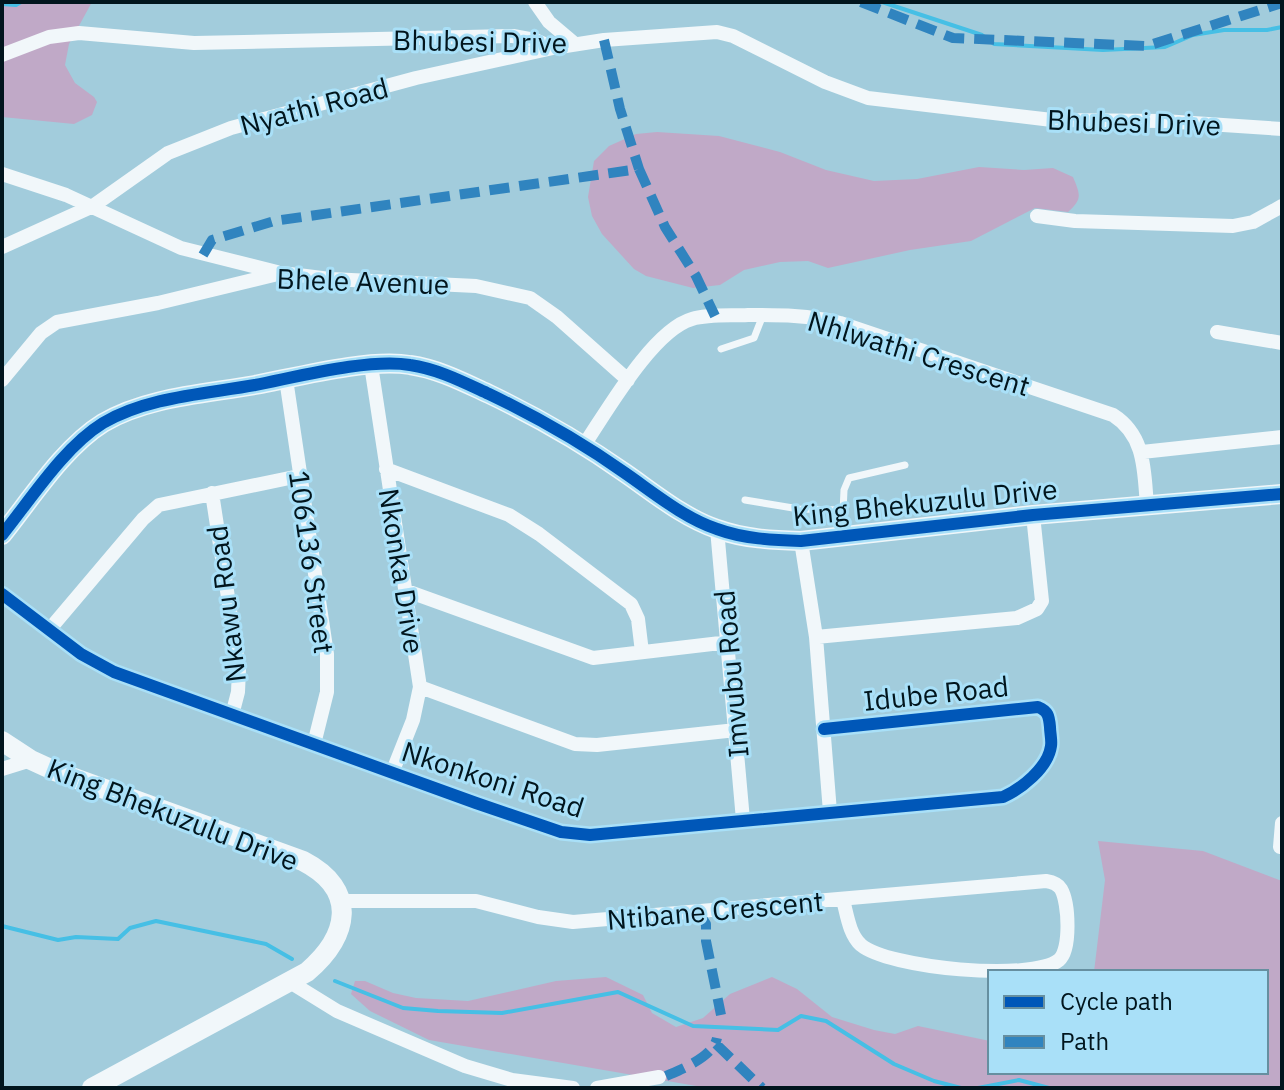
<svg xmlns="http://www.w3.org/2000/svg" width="1284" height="1090" font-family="'IBM Plex Sans',sans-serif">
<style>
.green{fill:#c0a9c7}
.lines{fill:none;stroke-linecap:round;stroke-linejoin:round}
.stream{stroke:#46bfe5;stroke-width:4}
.lane{stroke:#f1f7fa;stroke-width:7}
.street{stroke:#f1f7fa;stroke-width:14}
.secondary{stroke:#f1f7fa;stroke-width:20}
.quiet{stroke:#3084bf;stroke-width:10;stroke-dasharray:20 10;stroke-linecap:butt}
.cycleway-casing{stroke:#a9e0f8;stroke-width:17}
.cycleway{stroke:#0057b8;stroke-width:12}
.labels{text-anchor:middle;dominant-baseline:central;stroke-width:6;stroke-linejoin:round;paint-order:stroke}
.street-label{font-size:28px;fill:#01151d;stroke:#a9e0f8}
</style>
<rect width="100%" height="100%" fill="#a2ccdc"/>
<path class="green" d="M 2,2 L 92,2 L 69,44 L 65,65 L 75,83 L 94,97 L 97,102 L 92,115 L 74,124 L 2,117 Z
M 657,132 L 719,136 L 780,152 L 826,170 L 874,181 L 917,179 L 979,167 L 1024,170 L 1053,168 L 1073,177 C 1080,194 1083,199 1068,212 L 1035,208 L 971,241 L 910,250 L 828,268 L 808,261 L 780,262 L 744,270 L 720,285 L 693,288 L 646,276 L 634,269 L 602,234 L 592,216 L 588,197 L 594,161 L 609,146 L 636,134 Z
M 1098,841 L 1203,851 L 1282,881 L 1282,1088 L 708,1088 L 429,1040 L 370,1011 L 351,994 L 355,981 L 365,981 L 393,993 L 416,998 L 468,1001 L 556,981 L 606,977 L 643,995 L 652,1013 L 676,1027 L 703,1018 L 730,994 L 772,977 L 797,989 L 832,1017 L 874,1030 L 895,1034 L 918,1026 L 990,1041 L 990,1072 L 1266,1072 L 1266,972 L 1094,972 L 1105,880 Z"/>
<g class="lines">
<path class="stream" d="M 882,2 L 982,35 L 994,44 L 1103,50 L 1165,47 L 1193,35 L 1224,30 L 1267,30 L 1282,27
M 2,4 L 16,5 L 21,2
M 2,926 L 58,940 L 76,937 L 118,939 L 130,928 L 156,921 L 266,944 L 292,959
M 335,981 L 403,1008 L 438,1011 L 502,1013 L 618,992 L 693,1026 L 778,1030 L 801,1016 L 826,1021 L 894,1064 L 934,1081 L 961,1088
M 978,1088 L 1019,1080 L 1049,1088"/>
<path class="lane" d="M 721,349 L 754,338 L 763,315
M 745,500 L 799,509 L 844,510
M 842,534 L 844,490 L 849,478 L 905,465"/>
<path class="street" d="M 535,2 L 549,22 L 575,44
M 2,55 L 49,37 L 79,33 L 194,43 L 513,36 L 535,40 L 553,48 L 604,40 L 717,32 L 733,36 L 825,82 L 868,98 L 1052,120 L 1163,121 L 1282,129
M 2,174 L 66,195 L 181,248 L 277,272
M 1037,216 L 1075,221 L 1233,226 L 1253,222 L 1282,206
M 2,247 L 93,206 L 168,153 L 231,128 L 416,78 L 553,48
M 1217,332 L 1282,343
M 371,365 L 420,687 L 413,720 L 392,773
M 286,379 L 327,654 L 327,692 L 314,744
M 2,380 L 41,333 L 57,322 L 158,303 L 282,273 L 330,279 L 476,286 L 530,298 L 557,317 L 628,380
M 584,445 C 607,411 653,330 692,319 C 709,314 730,316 748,315 C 780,315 809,315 840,323 L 1113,415 C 1146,436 1144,472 1147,506
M 1142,452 L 1282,437
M 386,469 L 509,515 L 539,534 L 631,604 L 638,619 L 642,652
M 212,493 L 239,669 L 238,692 L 232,715
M 717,529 L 743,820
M 801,541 L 816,637 L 830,812
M 407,591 L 593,658 L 729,642
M 2,594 L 81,654 L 114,672 L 476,803 L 561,832 L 590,835 L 1003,797 C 1021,789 1048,768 1051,746 C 1052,740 1050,733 1050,727 C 1049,716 1048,711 1038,707 L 824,729
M 49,630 L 143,519 L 159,505 L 299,476
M 816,637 L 1017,618 L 1037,609 L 1042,601 L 1033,515
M 420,687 L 575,744 L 597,745 L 736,730
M 2,769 L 31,760
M 1280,847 L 1282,823
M 341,901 L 476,901 L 538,917 L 573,922 L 1046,881 C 1052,882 1058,884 1061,889 C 1069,903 1071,950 1059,960 C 1032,982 888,968 861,945 C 849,934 847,914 843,900
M 290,982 L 337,1011 L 465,1066 L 512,1080 L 573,1088
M 597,1088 L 659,1077"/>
<path class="secondary" d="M 2,535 C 31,499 64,447 103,423 C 147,397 205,394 255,385 C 297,377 369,358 410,365 C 438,369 463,382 489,394 C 537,417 581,442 625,473 C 654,493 684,518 717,529 C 744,539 773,540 801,541 L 1033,515 L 1282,494
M 2,741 L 31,760 L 55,771 L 303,861 C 359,890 349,936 307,972 L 92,1088"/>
<path class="quiet" d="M 861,2 L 953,38 L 1147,46 L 1282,3
M 604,40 L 620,109 L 639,169
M 203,255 L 212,240 L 274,221 L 639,169 L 665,227 L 696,276 L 715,316
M 698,912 L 706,924 L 706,941 L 721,1015
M 716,1044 L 762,1088
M 666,1076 C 682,1069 713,1057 717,1038"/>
<g class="cycleway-casing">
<path id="cycleway" d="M 2,535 C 31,499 64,447 103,423 C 147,397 205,394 255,385 C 297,377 369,358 410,365 C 438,369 463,382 489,394 C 537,417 581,442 625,473 C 654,493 684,518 717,529 C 744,539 773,540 801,541 L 1033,515 L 1282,494
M 2,594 L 81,654 L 114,672 L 476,803 L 561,832 L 590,835 L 1003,797 C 1021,789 1048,768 1051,746 C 1052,740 1050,733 1050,727 C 1049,716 1048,711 1038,707 L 824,729"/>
</g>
<use href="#cycleway" class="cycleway"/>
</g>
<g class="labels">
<g class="street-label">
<text transform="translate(480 41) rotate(1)">Bhubesi Drive</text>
<text transform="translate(314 106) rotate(-15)">Nyathi Road</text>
<text transform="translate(1134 122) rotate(2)">Bhubesi Drive</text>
<text transform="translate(363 281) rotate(2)">Bhele Avenue</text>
<text transform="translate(919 353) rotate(17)">Nhlwathi Crescent</text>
<text transform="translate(925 502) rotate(-6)">King Bhekuzulu Drive</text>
<text transform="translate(312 562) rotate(82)">106136 Street</text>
<text transform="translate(402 571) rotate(81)">Nkonka Drive</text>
<text transform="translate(226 604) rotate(-97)">Nkawu Road</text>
<text transform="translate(731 674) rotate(-95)">Imvubu Road</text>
<text transform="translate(936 693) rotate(-6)">Idube Road</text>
<text transform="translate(493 779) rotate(18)">Nkonkoni Road</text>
<text transform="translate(173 814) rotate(21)">King Bhekuzulu Drive</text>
<text transform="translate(715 910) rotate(-5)">Ntibane Crescent</text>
</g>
</g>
<rect width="1284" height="1090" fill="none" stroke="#01151d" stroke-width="8"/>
<rect x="988" y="970" width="280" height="104" fill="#a9e0f8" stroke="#668fa0" stroke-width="2"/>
<rect x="1004" y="996" width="40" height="12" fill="#0057b8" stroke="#668fa0" stroke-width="2"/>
<text x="1060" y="1010" font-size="24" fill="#01151d">Cycle path</text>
<rect x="1004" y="1036" width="40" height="12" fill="#3084bf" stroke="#668fa0" stroke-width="2"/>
<text x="1060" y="1050" font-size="24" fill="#01151d">Path</text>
</svg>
